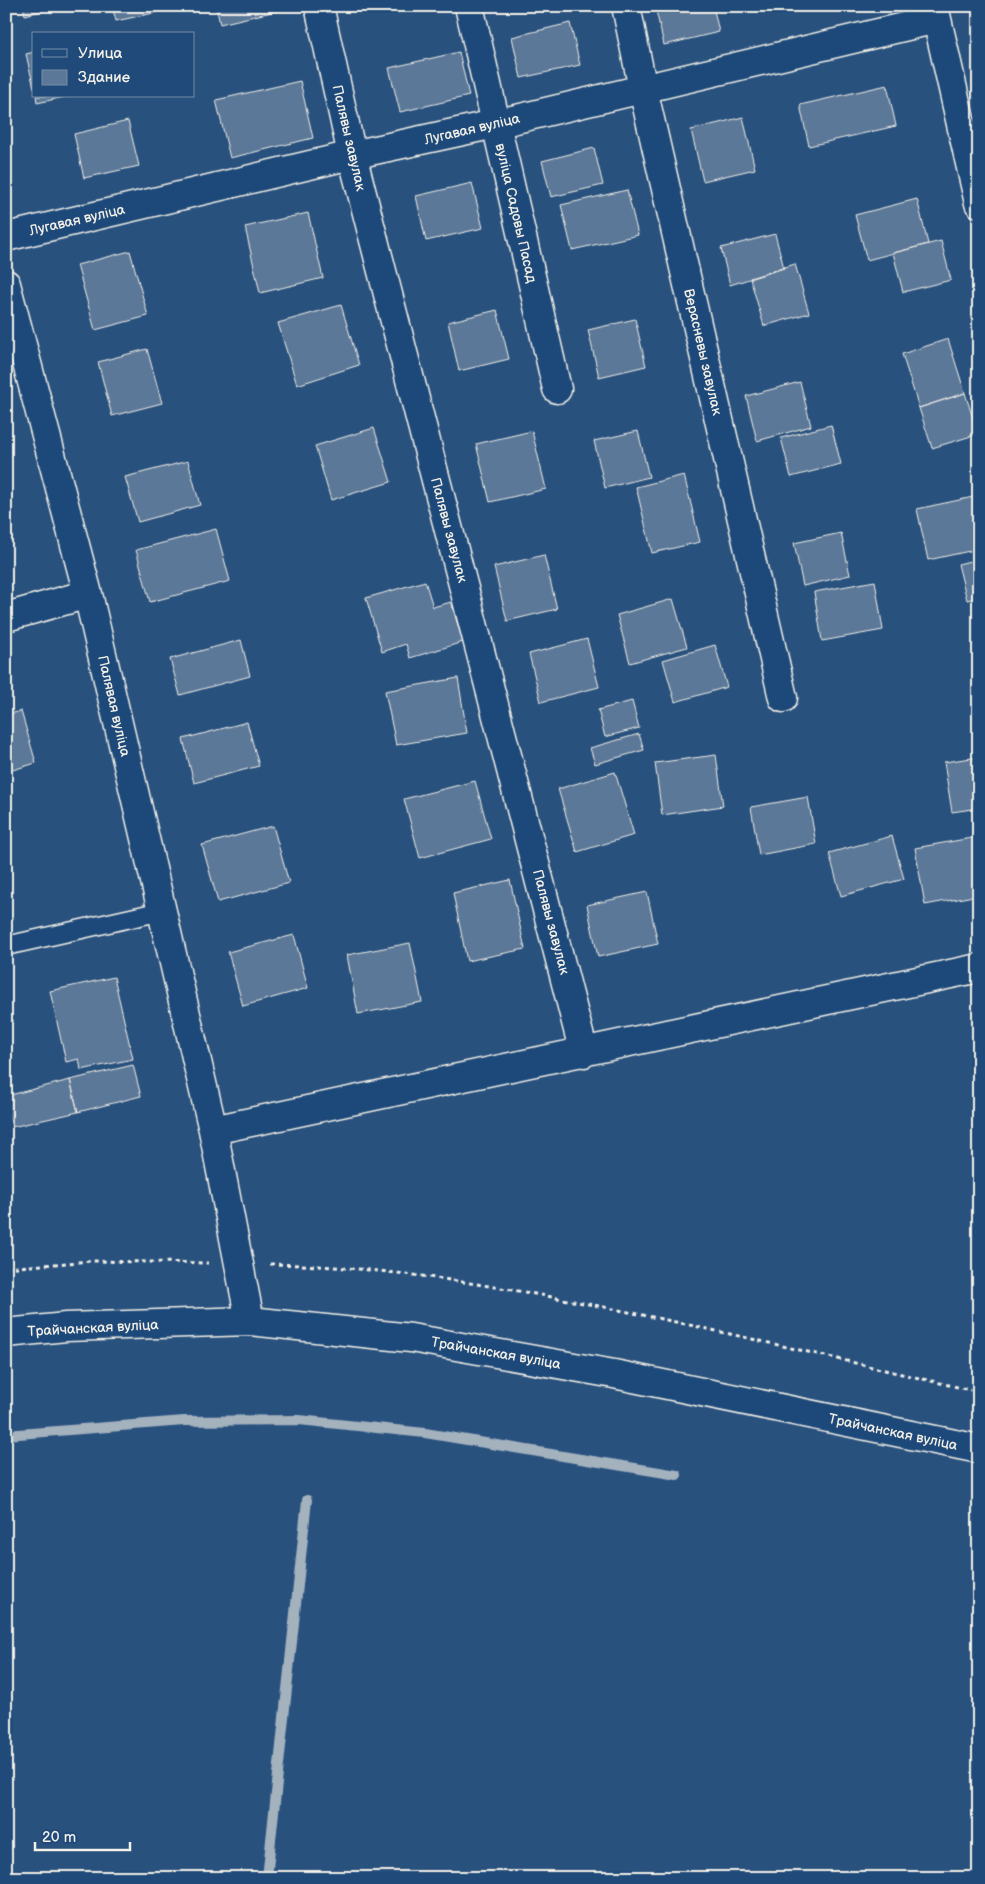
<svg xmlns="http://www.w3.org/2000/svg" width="985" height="1884" font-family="'Balsamiq Sans',sans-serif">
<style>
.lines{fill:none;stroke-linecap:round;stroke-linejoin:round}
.stream{stroke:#a4b2be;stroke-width:10}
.building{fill:#5b7899;stroke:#f4f1e8}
.lane-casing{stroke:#f4f1e8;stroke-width:21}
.street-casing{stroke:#f4f1e8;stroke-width:31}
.secondary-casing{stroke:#f4f1e8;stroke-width:31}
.path{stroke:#f4f1e8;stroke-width:3;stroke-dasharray:4 4;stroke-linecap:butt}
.lane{stroke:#1f4a7a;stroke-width:18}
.street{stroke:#1f4a7a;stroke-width:28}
.secondary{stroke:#1f4a7a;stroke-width:28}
.labels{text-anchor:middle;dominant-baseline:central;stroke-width:4;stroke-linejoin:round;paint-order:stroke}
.street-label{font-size:14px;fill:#f4f1e8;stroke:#1f4a7a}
</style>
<rect width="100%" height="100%" fill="#28517e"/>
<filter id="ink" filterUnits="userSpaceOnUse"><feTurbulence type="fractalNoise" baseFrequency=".02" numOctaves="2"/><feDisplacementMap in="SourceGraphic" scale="10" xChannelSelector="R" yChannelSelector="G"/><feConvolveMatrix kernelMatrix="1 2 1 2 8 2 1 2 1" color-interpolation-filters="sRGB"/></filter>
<g filter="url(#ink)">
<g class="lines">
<path class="stream" d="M 6,1435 L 184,1421 L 299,1420 L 425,1433 L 677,1475
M 267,1878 L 307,1500"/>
</g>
<path class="building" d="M 23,6 L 62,6 L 25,15 Z
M 112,6 L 161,6 L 163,11 L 116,21 Z
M 216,6 L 289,6 L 289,8 L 220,24 Z
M 655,6 L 713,6 L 719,32 L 664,45 Z
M 810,6 L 834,6 L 812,12 Z
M 570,23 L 580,65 L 521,78 L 512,37 Z
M 34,52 L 34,88 L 26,54 Z
M 459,52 L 469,96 L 400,112 L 389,68 Z
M 300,81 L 313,138 L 230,158 L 216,100 Z
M 887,85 L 896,126 L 809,146 L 800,105 Z
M 36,96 L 69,96 L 37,103 Z
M 743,117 L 755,169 L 703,181 L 691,130 Z
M 128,121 L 139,166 L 84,178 L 74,134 Z
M 594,148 L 603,185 L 551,197 L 542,161 Z
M 472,183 L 483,228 L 426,241 L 416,196 Z
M 627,190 L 638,235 L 572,250 L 561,205 Z
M 917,199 L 928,244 L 867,260 L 855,215 Z
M 308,213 L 323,278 L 260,293 L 245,227 Z
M 775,234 L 784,268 L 730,285 L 721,248 Z
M 941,241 L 951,280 L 903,292 L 893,253 Z
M 130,251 L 148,316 L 95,330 L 77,265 Z
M 795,264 L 809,313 L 764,326 L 750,278 Z
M 341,305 L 359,365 L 297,385 L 278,323 Z
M 497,310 L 509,359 L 459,371 L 448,322 Z
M 635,319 L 646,366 L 599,377 L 588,330 Z
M 6,338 L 14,367 L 6,369 Z
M 948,339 L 965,393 L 919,408 L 902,354 Z
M 147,349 L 162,403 L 112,416 L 98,362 Z
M 800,382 L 811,426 L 757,441 L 746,396 Z
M 965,393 L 978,434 L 932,448 L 919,408 Z
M 831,425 L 841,464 L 791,477 L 781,438 Z
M 374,428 L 391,482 L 331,500 L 315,446 Z
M 532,431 L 546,489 L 490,502 L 476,444 Z
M 638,431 L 649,477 L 605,488 L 594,441 Z
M 188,461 L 200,505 L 138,522 L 125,477 Z
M 684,475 L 700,542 L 652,553 L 636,487 Z
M 978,496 L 979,549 L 928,560 L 917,509 Z
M 216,529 L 230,581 L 150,602 L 136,550 Z
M 841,533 L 850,575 L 803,586 L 794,543 Z
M 544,555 L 557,609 L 507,621 L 494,567 Z
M 979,559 L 979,597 L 967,600 L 958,564 Z
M 425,581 L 433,607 L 451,602 L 463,642 L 410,658 L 406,644 L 382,652 L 366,598 Z
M 875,581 L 883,630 L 822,641 L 814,592 Z
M 673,599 L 687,647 L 630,663 L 617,615 Z
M 587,639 L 599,687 L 541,702 L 529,654 Z
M 241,640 L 250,676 L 180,695 L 170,659 Z
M 715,645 L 727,687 L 675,702 L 663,660 Z
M 458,678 L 467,733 L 396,745 L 385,691 Z
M 632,701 L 639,728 L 605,737 L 598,710 Z
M 21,711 L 36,763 L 6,772 L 6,715 Z
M 247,722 L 259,766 L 194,783 L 183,739 Z
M 639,734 L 644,750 L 595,764 L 590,748 Z
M 716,755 L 723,806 L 662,815 L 655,763 Z
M 979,757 L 979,808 L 952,812 L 944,762 Z
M 615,772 L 634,835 L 577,852 L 558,789 Z
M 475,781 L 491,839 L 420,858 L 404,799 Z
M 808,797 L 816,844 L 759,855 L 751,807 Z
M 273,826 L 289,883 L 218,902 L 202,845 Z
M 892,836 L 904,879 L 841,896 L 829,853 Z
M 977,837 L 979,846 L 979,895 L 925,905 L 915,848 Z
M 510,880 L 525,949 L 467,961 L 453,893 Z
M 647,892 L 658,944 L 598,957 L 587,905 Z
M 294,935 L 308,988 L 243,1006 L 228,952 Z
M 410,943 L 422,1002 L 358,1014 L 347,955 Z
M 114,977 L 133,1059 L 81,1070 L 79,1059 L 66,1062 L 50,991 Z
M 133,1065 L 141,1096 L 78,1112 L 70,1080 Z
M 70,1080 L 78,1112 L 12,1127 L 6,1105 L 6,1096 Z"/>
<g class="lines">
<g class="lane-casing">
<path id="lane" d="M 6,946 L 162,911"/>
</g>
<g class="street-casing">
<path id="street" d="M 319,6 L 352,155 L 584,1053
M 469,6 L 557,389
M 626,6 L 643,89 L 783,698
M 934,6 L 979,203
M 6,237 L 352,155 L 495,124 L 937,19
M 6,284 L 88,594 L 213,1130 L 250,1321
M 6,617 L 88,594
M 213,1130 L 979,968"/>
</g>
<g class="secondary-casing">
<path id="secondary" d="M 6,1333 L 66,1327 L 250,1321 L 411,1338 L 614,1374 L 979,1449"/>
</g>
<path class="path" d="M 270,1264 C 371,1266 473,1282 573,1301 C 709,1327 844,1361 979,1392
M 6,1268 L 91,1261 L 208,1263"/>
<use href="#lane" class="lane"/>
<use href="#street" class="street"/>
<use href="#secondary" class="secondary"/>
</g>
</g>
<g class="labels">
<g class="street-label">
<text transform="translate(472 129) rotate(-13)">Лугавая вуліца</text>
<text transform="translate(349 138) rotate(77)">Палявы завулак</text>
<text transform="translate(516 213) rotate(77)">вуліца Садовы Пасад</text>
<text transform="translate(77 220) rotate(-13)">Лугавая вуліца</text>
<text transform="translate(703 352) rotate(77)">Верасневы завулак</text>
<text transform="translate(449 530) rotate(75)">Палявы завулак</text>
<text transform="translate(114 706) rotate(77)">Палявая вуліца</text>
<text transform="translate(551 922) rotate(75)">Палявы завулак</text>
<text transform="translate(93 1328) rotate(-3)">Трайчанская вуліца</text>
<text transform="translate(496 1353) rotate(10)">Трайчанская вуліца</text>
<text transform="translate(893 1432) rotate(12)">Трайчанская вуліца</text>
</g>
</g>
<rect width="985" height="1884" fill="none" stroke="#1f4a7a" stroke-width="25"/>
<rect x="12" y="12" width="960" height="1859" fill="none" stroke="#f4f1e8" stroke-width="2" filter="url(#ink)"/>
<rect x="32" y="32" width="162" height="65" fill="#1f4a7a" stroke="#748da6"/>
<rect x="42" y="49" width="25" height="8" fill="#1f4a7a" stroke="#748da6"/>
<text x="78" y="58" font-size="15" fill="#f4f1e8">Улица</text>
<rect x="42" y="70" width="25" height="15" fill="#5b7899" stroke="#748da6"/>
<text x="78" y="82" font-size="15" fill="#f4f1e8">Здание</text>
<path d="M35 1842v8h95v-8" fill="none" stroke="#f4f1e8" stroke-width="2.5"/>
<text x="42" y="1842" font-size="15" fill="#f4f1e8" stroke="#1f4a7a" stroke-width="4" paint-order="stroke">20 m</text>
</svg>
